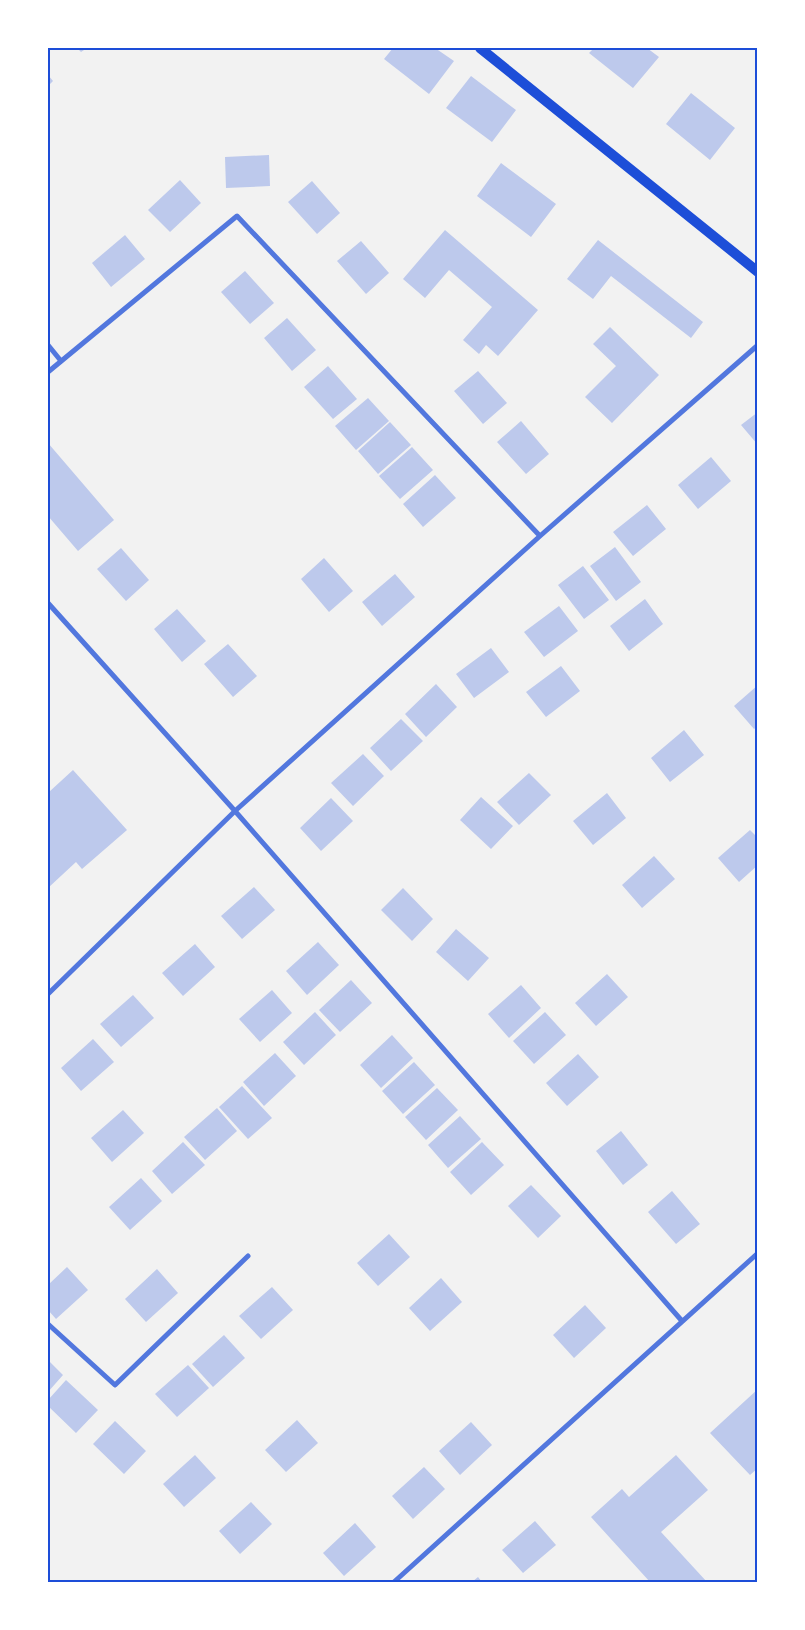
<svg xmlns="http://www.w3.org/2000/svg" width="805" height="1630" font-family="'Roboto Serif',serif">
<style>
.building{fill:#bdc9ec}
.lines{fill:none;stroke-linecap:round;stroke-linejoin:round}
.minor{stroke:#5277de;stroke-width:5}
.secondary{stroke:#1d4ed8;stroke-width:10}
.neatline{fill:none;stroke:#1d4ed8;stroke-width:2}
</style>
<rect width="100%" height="100%" fill="#f2f2f2"/>
<path class="building" d="M 77,48 L 87,48 L 81,52 Z
M 393,48 L 435,48 L 454,61 L 429,94 L 384,59 Z
M 594,48 L 647,48 L 659,57 L 633,88 L 589,53 Z
M 48,75 L 53,81 L 48,86 Z
M 471,76 L 516,110 L 492,142 L 446,108 Z
M 691,93 L 735,128 L 710,160 L 666,124 Z
M 269,155 L 270,186 L 226,188 L 225,157 Z
M 501,163 L 556,204 L 531,237 L 477,196 Z
M 180,180 L 201,203 L 170,232 L 148,210 Z
M 312,181 L 340,213 L 317,234 L 288,202 Z
M 445,230 L 538,310 L 498,356 L 486,345 L 479,354 L 463,340 L 492,307 L 449,270 L 425,298 L 403,279 Z
M 125,235 L 145,259 L 111,287 L 92,263 Z
M 598,240 L 703,322 L 691,338 L 611,276 L 593,299 L 567,279 Z
M 361,241 L 389,273 L 366,294 L 337,261 Z
M 245,271 L 274,303 L 250,324 L 221,292 Z
M 287,318 L 316,350 L 292,371 L 264,338 Z
M 610,327 L 659,375 L 612,423 L 585,397 L 616,366 L 593,344 Z
M 328,366 L 357,399 L 333,419 L 304,387 Z
M 478,371 L 507,403 L 483,424 L 454,391 Z
M 368,398 L 389,421 L 356,450 L 335,426 Z
M 758,412 L 758,445 L 741,425 Z
M 521,421 L 549,454 L 526,474 L 497,442 Z
M 390,422 L 411,445 L 378,474 L 358,451 Z
M 48,443 L 114,520 L 78,551 L 48,516 Z
M 412,447 L 433,470 L 400,499 L 379,476 Z
M 711,457 L 731,481 L 698,509 L 678,485 Z
M 435,475 L 456,498 L 423,527 L 403,504 Z
M 647,505 L 666,529 L 633,556 L 613,532 Z
M 615,547 L 641,582 L 616,601 L 590,566 Z
M 121,548 L 149,580 L 126,601 L 97,569 Z
M 324,558 L 353,591 L 329,612 L 301,579 Z
M 583,566 L 609,600 L 584,619 L 558,585 Z
M 395,574 L 415,597 L 382,626 L 362,602 Z
M 645,599 L 663,624 L 629,651 L 610,626 Z
M 559,606 L 578,631 L 544,657 L 524,632 Z
M 177,609 L 206,641 L 182,662 L 154,629 Z
M 228,644 L 257,676 L 233,697 L 204,664 Z
M 491,648 L 509,672 L 474,698 L 456,674 Z
M 561,666 L 580,691 L 546,717 L 526,692 Z
M 436,684 L 457,707 L 426,737 L 405,714 Z
M 758,685 L 758,726 L 754,729 L 734,706 Z
M 401,719 L 423,741 L 391,771 L 370,748 Z
M 684,730 L 704,755 L 670,782 L 651,758 Z
M 363,754 L 384,776 L 353,806 L 331,783 Z
M 73,770 L 127,830 L 82,869 L 76,862 L 48,888 L 48,790 L 49,792 Z
M 529,773 L 551,795 L 519,825 L 497,802 Z
M 607,793 L 626,818 L 593,845 L 573,821 Z
M 481,797 L 513,826 L 491,849 L 460,820 Z
M 331,798 L 353,821 L 321,851 L 300,828 Z
M 750,830 L 758,838 L 758,865 L 739,882 L 718,858 Z
M 654,856 L 675,879 L 642,908 L 622,885 Z
M 254,887 L 275,910 L 242,939 L 221,916 Z
M 403,888 L 433,919 L 412,941 L 381,910 Z
M 456,929 L 489,958 L 468,981 L 436,952 Z
M 318,942 L 339,965 L 307,995 L 286,971 Z
M 195,944 L 215,967 L 183,996 L 162,973 Z
M 607,974 L 628,997 L 596,1026 L 575,1003 Z
M 351,980 L 372,1003 L 340,1032 L 319,1010 Z
M 521,985 L 541,1008 L 509,1038 L 488,1014 Z
M 272,990 L 292,1013 L 260,1042 L 239,1019 Z
M 133,995 L 154,1018 L 121,1047 L 100,1024 Z
M 315,1012 L 336,1035 L 304,1065 L 283,1042 Z
M 545,1012 L 566,1035 L 534,1064 L 513,1041 Z
M 392,1035 L 413,1058 L 381,1088 L 360,1065 Z
M 93,1039 L 114,1062 L 81,1091 L 61,1068 Z
M 275,1053 L 296,1076 L 264,1106 L 243,1082 Z
M 578,1054 L 599,1077 L 567,1106 L 546,1083 Z
M 414,1062 L 435,1085 L 403,1114 L 382,1091 Z
M 242,1086 L 272,1118 L 248,1139 L 219,1107 Z
M 437,1088 L 458,1110 L 426,1140 L 405,1117 Z
M 217,1108 L 237,1131 L 205,1160 L 184,1137 Z
M 123,1110 L 144,1133 L 112,1162 L 91,1138 Z
M 460,1116 L 481,1139 L 448,1168 L 428,1145 Z
M 621,1131 L 648,1165 L 623,1185 L 596,1151 Z
M 183,1142 L 205,1165 L 172,1194 L 152,1171 Z
M 482,1142 L 504,1165 L 471,1195 L 450,1172 Z
M 141,1178 L 162,1201 L 130,1230 L 109,1207 Z
M 531,1185 L 561,1216 L 538,1238 L 508,1206 Z
M 672,1191 L 700,1224 L 676,1244 L 648,1212 Z
M 389,1234 L 410,1257 L 378,1286 L 357,1263 Z
M 67,1267 L 88,1290 L 56,1319 L 48,1310 L 48,1285 Z
M 157,1269 L 178,1293 L 146,1322 L 125,1299 Z
M 441,1278 L 462,1302 L 430,1331 L 409,1308 Z
M 272,1287 L 293,1310 L 261,1339 L 239,1316 Z
M 585,1305 L 606,1328 L 574,1358 L 553,1335 Z
M 224,1335 L 245,1358 L 213,1387 L 192,1364 Z
M 48,1360 L 63,1375 L 48,1392 Z
M 188,1365 L 209,1388 L 177,1417 L 155,1394 Z
M 66,1380 L 98,1410 L 76,1433 L 48,1406 L 48,1400 Z
M 758,1389 L 758,1468 L 750,1475 L 710,1433 Z
M 297,1420 L 318,1443 L 286,1472 L 265,1450 Z
M 115,1421 L 146,1451 L 124,1474 L 93,1444 Z
M 471,1422 L 492,1445 L 460,1475 L 439,1451 Z
M 195,1455 L 216,1478 L 184,1507 L 163,1484 Z
M 676,1455 L 708,1490 L 661,1532 L 707,1582 L 650,1582 L 591,1517 L 622,1489 L 629,1497 Z
M 424,1467 L 445,1489 L 413,1519 L 392,1496 Z
M 251,1502 L 272,1524 L 240,1554 L 219,1531 Z
M 535,1521 L 556,1545 L 523,1573 L 502,1550 Z
M 355,1523 L 376,1547 L 344,1576 L 323,1553 Z
M 478,1577 L 482,1582 L 472,1582 Z"/>
<g class="lines">
<path class="minor" d="M 48,345 L 61,361
M 48,372 L 237,216 L 540,536
M 48,603 L 235,811 L 682,1321
M 48,994 L 235,811 L 540,536 L 758,345
M 48,1324 L 115,1385 L 248,1256
M 394,1582 L 758,1253"/>
<path class="secondary" d="M 480,48 L 758,272"/>
</g>
<rect width="805" height="1630" fill="none" stroke="#ffffff" stroke-width="98"/>
<rect x="49" y="49" width="707" height="1532" class="neatline"/>
</svg>
